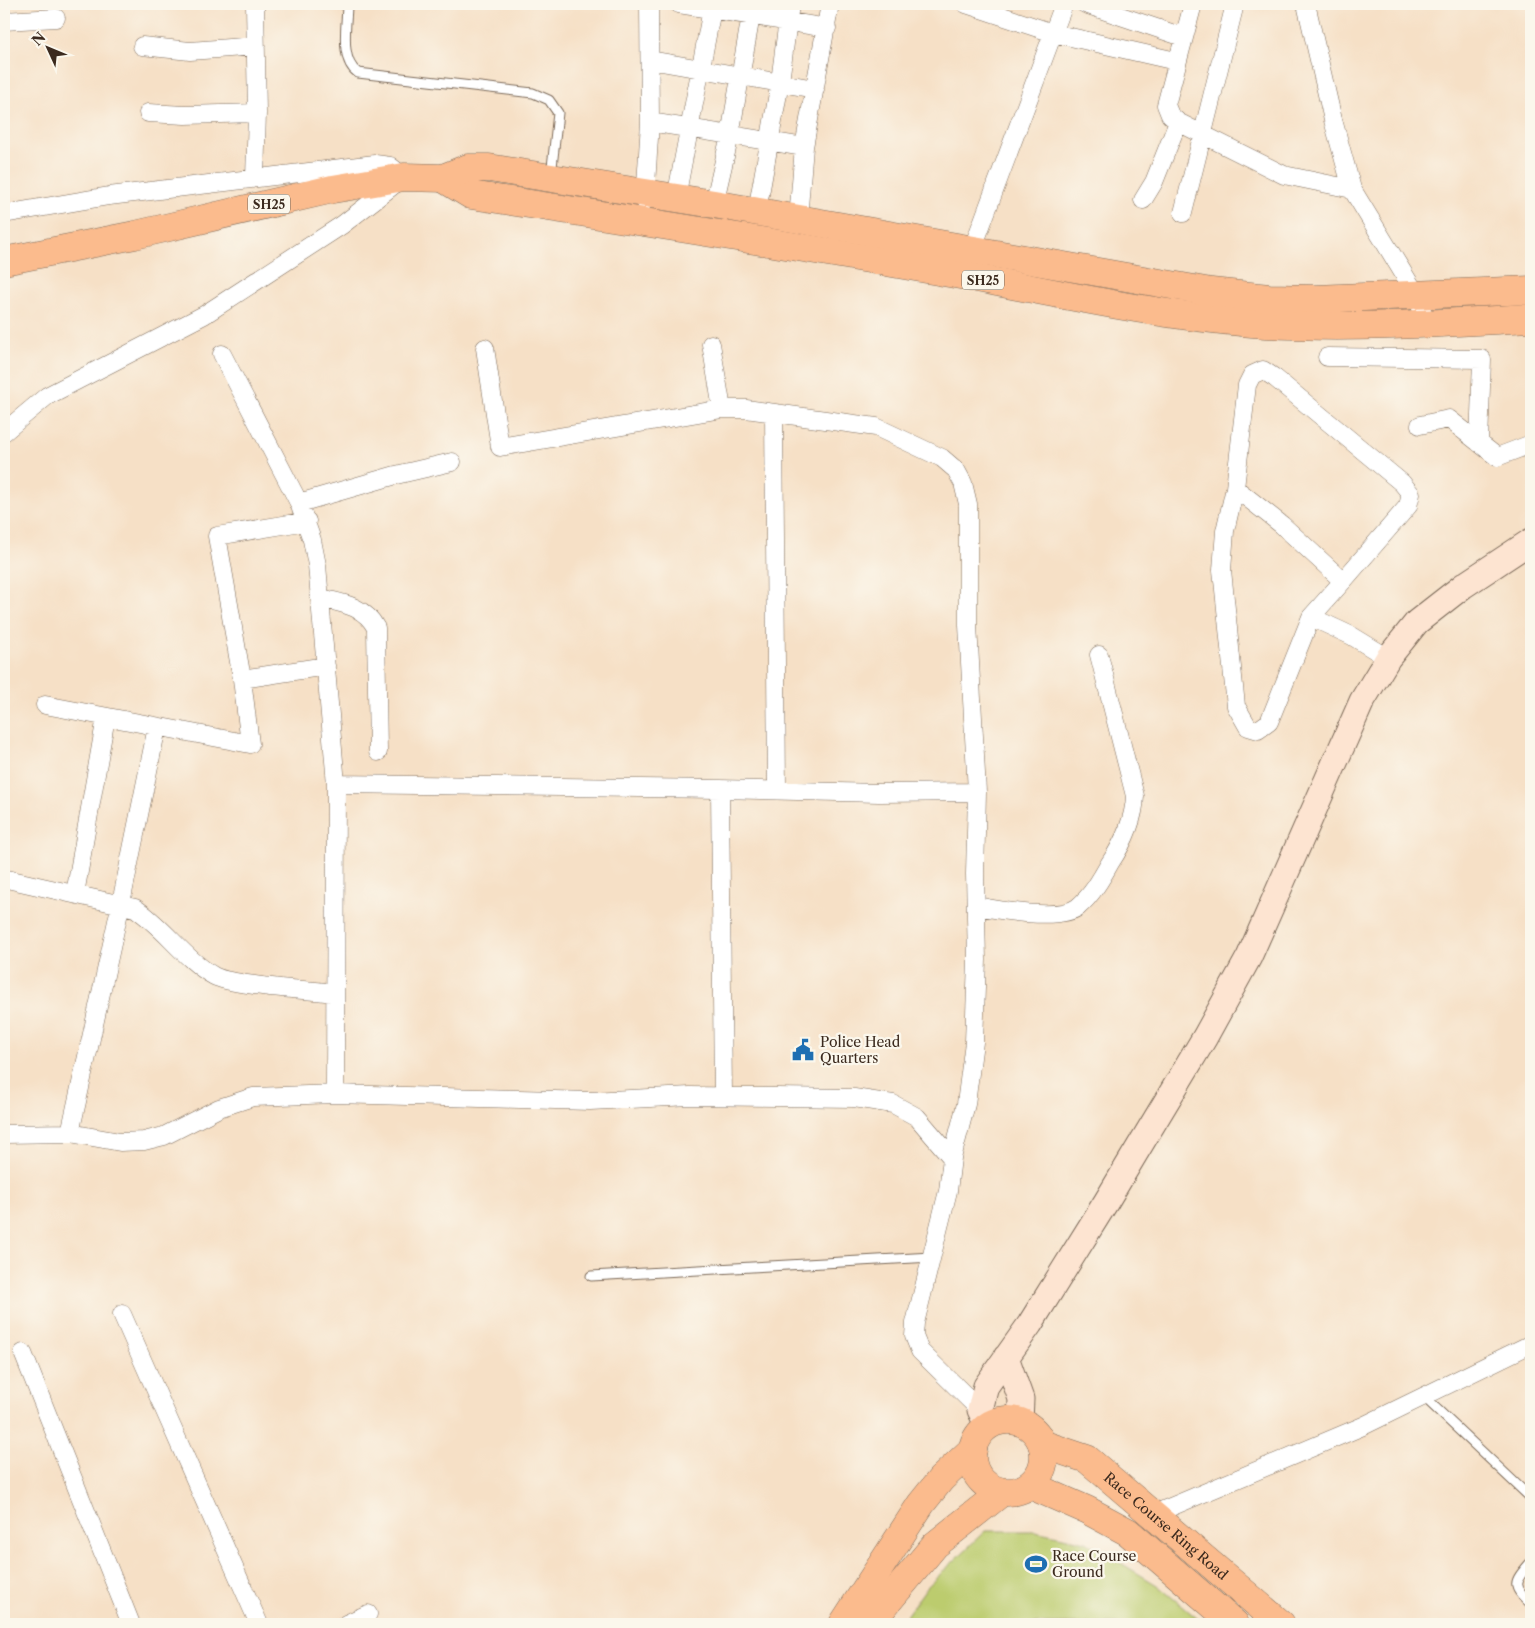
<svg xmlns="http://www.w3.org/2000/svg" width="1535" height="1628" font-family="'Libre Caslon Text',serif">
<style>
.green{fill:#bccc6e;stroke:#7c7b46}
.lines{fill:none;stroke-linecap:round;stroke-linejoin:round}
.lane-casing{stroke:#7c6a59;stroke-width:11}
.street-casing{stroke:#7c6a59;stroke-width:19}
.secondary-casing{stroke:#7c6a59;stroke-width:27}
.primary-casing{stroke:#7c6a59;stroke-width:29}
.lane{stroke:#fff;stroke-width:9}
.street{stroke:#fff;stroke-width:18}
.secondary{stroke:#fde4d1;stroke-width:25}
.primary{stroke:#fbbb8d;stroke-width:28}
.labels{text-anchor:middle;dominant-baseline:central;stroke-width:4.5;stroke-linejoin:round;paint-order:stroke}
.shield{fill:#fbf7ec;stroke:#75685c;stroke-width:1}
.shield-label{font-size:12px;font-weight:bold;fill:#3b2a1e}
.poi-label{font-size:14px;fill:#3b2a1e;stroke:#fbf7ec;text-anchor:start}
.street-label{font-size:14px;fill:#3b2a1e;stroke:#fbf7ec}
</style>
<rect width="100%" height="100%" fill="#fbf7ec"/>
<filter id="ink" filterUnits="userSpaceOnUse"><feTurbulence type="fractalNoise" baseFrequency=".02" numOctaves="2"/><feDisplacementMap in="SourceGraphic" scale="10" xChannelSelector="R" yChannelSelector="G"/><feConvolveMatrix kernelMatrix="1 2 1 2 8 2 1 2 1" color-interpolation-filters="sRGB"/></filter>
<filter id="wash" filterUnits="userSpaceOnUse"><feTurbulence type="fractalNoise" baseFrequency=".0096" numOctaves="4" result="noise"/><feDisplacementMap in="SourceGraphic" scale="20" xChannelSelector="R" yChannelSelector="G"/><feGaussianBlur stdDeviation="1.12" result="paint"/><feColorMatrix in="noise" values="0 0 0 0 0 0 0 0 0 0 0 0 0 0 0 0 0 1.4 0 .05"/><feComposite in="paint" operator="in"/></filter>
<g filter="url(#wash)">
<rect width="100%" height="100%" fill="#f6e0c6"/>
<path class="green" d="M 985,1531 L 1035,1531 L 1086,1542 L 1157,1585 L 1204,1624 L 900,1624 L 927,1587 Z"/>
</g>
<g filter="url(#ink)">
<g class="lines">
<g class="lane-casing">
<path id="lane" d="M 347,4 C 347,24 339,60 358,73 L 533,93 L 549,100 L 558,113 L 551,176
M 591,1276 L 932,1257
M 1423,1396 L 1531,1498
M 1531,1562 C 1514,1582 1510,1585 1531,1604"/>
</g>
<g class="street-casing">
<path id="street" d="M 679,4 L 827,28
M 966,4 L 1053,33 L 1176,61
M 1085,4 L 1183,37
M 1193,4 L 1166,105 L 1170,115 L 1178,122 L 1284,175 L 1352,189
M 1306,4 L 1333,120 L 1352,189 L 1416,294 L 1427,324
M 4,21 L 56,18
M 142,46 L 190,51 L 256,46
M 650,60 L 815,89
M 148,113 L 185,115 L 257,113
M 650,122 L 804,147
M 255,178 L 257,113 L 255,4
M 676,198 L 713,4
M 1143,200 L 1154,182 L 1178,122
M 645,201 L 650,122 L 649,4
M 714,204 L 730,135 L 753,4
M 757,211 L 780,82 L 790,4
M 1183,213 L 1235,4
M 4,214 L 109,196 L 375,164 L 390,166 L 404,177 L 342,225 L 204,315 L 47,396 L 4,432
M 798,219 L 804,147 L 830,4
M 972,250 L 1064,4
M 711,344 L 722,409
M 485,348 L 500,447 L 722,409 L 746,409 L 876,427 L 942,458 L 956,470 L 963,483 L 968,504 L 968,625 L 977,792
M 222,354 L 299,503 L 312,540 L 317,565 L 336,784 L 720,789 L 879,793 L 977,792 L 975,874 L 977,960 L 974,1042 L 966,1104 L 952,1158
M 1327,357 L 1482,359 L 1479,443
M 774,413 L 777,790
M 1420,425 L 1449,419 L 1497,457 L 1531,444
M 1235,488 L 1282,525 L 1343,581 L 1311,617 L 1269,722 L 1258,730 L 1248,727 L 1236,706 L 1222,570 L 1225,531 L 1235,488 L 1247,385 L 1252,375 L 1263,370 L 1275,378 L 1402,483 L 1411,494 L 1408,506 L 1343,581
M 299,503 L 396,475 L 452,462
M 320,598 C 342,603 365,606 376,628 L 378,752
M 1311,617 L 1352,636 L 1388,658
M 242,679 L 217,536 L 307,521
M 45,705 L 250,744 L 242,679 L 326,666
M 720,789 L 723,1096
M 7,879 L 135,908 C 164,927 184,959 214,976 C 232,986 310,990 335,993
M 75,894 L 106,717
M 976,906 C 998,910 1060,921 1078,907 C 1092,895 1101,879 1110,863 C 1124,842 1134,821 1135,796 L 1099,655
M 335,1094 L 336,784
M 70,1133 L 121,903 L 157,727
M 4,1134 L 70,1133 L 120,1142 L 144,1141 L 164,1136 L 219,1108 L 253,1097 L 335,1094 L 590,1101 L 690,1096 L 854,1098 L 893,1104 L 917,1117 L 952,1158 L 948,1191 L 915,1323 L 914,1336 L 920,1351 L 980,1410
M 122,1314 L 259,1624
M 23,1353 L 131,1624
M 1154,1514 L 1363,1426 L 1531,1344
M 346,1624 L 368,1614"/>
</g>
<g class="secondary-casing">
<path id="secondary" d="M 1006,1357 L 1021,1399 L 1020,1422
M 988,1427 L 980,1410 L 986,1386 L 1030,1324 L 1106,1202 L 1205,1037 L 1249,957 L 1362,701 L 1388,658 L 1417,622 L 1463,586 L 1531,541"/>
</g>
<g class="primary-casing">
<g id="primary">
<path d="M 443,178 L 471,195 C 634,220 797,246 960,275 C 1057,293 1153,315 1252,323 C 1345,330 1438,323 1531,318"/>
<path d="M 4,261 L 135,235 L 333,189 L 404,177 L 443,178 L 468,168 L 489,168 L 714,204 L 1211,292 L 1269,298 L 1316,299 L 1531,290"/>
<circle cx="1008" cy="1456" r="36"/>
<path id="s1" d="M 1042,1444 L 1087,1459 L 1281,1624"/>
<path d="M 1030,1485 L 1087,1510 L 1128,1532 L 1235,1624"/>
<path d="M 843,1624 L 921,1504 L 941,1479 L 973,1449"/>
<path d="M 869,1624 L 935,1545 L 1002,1492"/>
</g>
</g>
<use href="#lane" class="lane"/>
<use href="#street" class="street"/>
<use href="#secondary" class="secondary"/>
<use href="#primary" class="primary"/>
</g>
</g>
<defs>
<g id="civic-bare" transform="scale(1.725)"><path d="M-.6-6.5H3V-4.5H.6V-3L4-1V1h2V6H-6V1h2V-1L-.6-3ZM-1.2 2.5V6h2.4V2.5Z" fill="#1f6fb2" stroke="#fbf7ec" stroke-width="2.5" paint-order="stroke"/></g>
<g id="stadium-bare" transform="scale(1.725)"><path d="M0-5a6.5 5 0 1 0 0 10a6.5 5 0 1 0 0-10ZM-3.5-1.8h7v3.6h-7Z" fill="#1f6fb2" stroke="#fbf7ec" stroke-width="2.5" paint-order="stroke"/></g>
</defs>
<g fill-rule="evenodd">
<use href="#civic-bare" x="803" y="1050"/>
<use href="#stadium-bare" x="1036" y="1564"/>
</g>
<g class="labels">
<g class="shield">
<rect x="248" y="194.5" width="42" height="19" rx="4"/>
<rect x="962" y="270.5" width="42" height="19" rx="4"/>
</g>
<g class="shield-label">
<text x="269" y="204">SH25</text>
<text x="983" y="280">SH25</text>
</g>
<g class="poi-label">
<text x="820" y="1042">Police Head<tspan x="820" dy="16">Quarters</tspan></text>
<text x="1052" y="1556">Race Course<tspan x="1052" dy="16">Ground</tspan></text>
</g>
<g class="street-label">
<text stroke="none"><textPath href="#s1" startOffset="151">Race Course Ring Road</textPath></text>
</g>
</g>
<rect width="1535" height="1628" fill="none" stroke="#fbf7ec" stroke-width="20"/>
<g transform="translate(48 48) rotate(314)" stroke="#fbf7ec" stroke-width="4" paint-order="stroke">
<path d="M0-4L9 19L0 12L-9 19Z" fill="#3b2a1e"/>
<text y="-8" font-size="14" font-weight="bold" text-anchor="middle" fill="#3b2a1e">N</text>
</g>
</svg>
